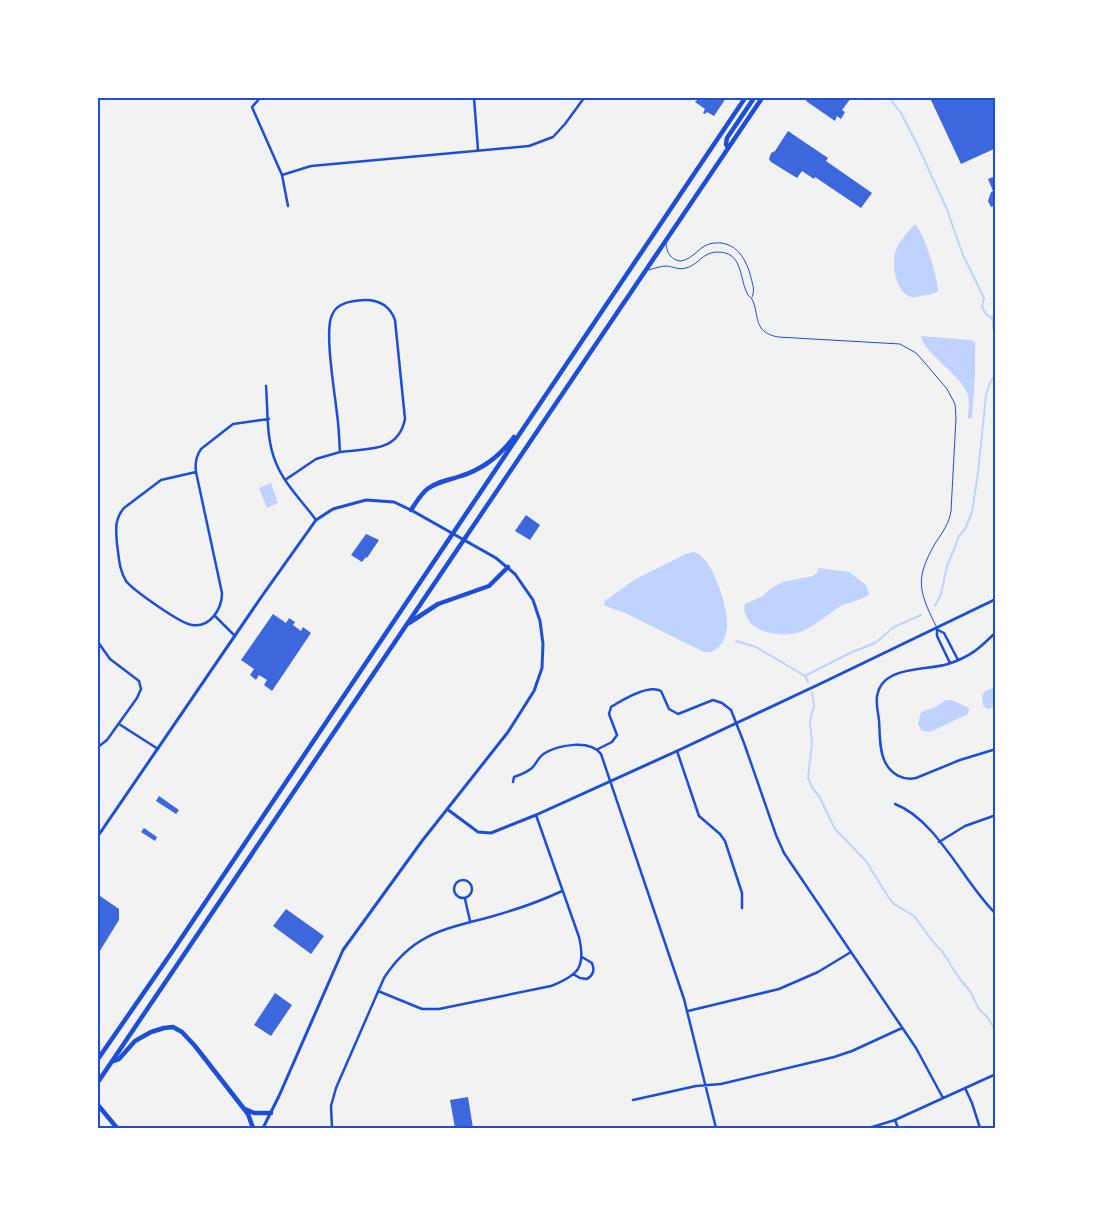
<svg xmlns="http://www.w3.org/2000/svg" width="1093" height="1226" font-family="'Fira Sans Condensed',sans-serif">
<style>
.water{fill:#bfd3fe}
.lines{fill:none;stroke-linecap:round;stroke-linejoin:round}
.stream{stroke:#bfd3fe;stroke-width:2}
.building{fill:#3d67dc}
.service{stroke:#1d4ed8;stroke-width:1}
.minor{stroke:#1d4ed8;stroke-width:2.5}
.tertiary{stroke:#1d4ed8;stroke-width:3}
.primary{stroke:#1d4ed8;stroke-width:4.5}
.trunk{stroke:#1d4ed8;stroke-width:4.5}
.neatline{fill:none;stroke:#1d4ed8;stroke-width:2}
</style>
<rect width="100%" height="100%" fill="#f2f2f2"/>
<path class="water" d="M 915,224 C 924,232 938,278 938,291 C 933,295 926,295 920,296 C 917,296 915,298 912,297 C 896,294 892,266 895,253 C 898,242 908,232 915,224 Z
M 921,336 L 971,340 L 975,342 L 975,377 L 972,418 L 968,419 C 968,412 970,402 968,395 C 961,374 924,354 921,336 Z
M 271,483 L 278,503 L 267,508 L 259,488 Z
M 693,552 C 712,554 729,610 727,627 C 726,639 719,654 704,652 L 625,613 L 605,606 L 604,602 L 606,600 L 634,580 L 686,554 Z
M 819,568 L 849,572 L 866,585 L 869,594 C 861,601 851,601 841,606 C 829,613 818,624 805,630 C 791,637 761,636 750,622 C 746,617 743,610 745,604 L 763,596 L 770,589 L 783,582 L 813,576 L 817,573 Z
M 995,687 L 995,707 L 987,709 L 983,705 L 982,696 L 985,691 Z
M 946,700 L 951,700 L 967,707 L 969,708 L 968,714 L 930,732 L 922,731 L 918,724 L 921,712 L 934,708 Z"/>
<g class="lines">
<path class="stream" d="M 889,98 L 901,113 L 916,142 L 946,207 L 963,255 L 984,298 L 982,307 L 986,314 L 993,319 L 993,329 L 996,332
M 991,318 L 996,312
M 935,606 L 941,594 L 947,566 L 955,547 L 959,536 L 965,529 L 972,512 L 978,473 L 986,395 L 990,383 L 996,373
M 736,641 L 756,647 L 805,676
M 805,676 L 850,653 L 875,643 L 894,627 L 921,615
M 805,676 L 808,682
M 812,692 L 814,706 L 810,721 L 812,744 L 808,778 L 813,789 L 819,796 L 835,829 L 866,861 L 889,898 L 894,904 L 914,916 L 934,943 L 942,951 L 959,978 L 970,991 L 979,1009 L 988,1018 L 996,1032"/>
</g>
<path class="building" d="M 699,98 L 726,98 L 714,116 L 707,112 L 705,114 L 703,113 L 705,109 L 695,102 Z
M 808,98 L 851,98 L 842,110 L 845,112 L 841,119 L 837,116 L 835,121 L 806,101 Z
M 930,98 L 996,98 L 996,148 L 961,164 Z
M 788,131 L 828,158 L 826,161 L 872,193 L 861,208 L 815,177 L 814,179 L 802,171 L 797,178 L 771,162 L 769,159 L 771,153 L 775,151 Z
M 996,176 L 996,205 L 991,207 L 988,201 L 991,192 L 993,191 L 988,179 Z
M 526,515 L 540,525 L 530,540 L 515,531 Z
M 366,534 L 379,540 L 367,558 L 366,557 L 362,562 L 351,555 Z
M 273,614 L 286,623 L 289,618 L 295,622 L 293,625 L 301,631 L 303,627 L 311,633 L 272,691 L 264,685 L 267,680 L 259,675 L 256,680 L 250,675 L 254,669 L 241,660 Z
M 159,796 L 179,810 L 176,814 L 156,801 Z
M 144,828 L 157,837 L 155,841 L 141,832 Z
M 98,896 L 100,896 L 119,909 L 119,920 L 98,954 Z
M 286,909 L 324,936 L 311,954 L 273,926 Z
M 275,993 L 292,1005 L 271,1036 L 254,1025 Z
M 468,1097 L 473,1128 L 455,1128 L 450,1100 Z"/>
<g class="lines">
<path class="service" d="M 666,243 C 667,253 670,259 680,261 C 694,260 700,243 715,243 C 736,241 747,260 751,278 C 753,285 755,291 752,297
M 649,270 C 655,268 661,266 667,266 C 674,267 679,270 686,268 C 698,265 702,253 716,252 C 743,251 739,277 747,293 C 748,296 750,297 752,299 C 760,315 752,332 778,337 L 900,344 L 916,353 L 925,363 L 947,389 L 955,404 L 956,418 L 951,511 C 949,523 943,532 936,542 C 915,578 918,590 936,626"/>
<path class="minor" d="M 260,98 L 252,107 L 282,175 L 288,206
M 474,98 L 478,150
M 282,175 L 311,166 L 529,146 L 553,137 L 565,124 L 584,98
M 365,300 C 380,300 390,306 395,320 L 405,419 C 398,453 368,448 340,452 C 339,439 339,427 337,414 C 335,394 324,331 332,315 C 337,302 352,301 365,300 Z
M 266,386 C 268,411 266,440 276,463 C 285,485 303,502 316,520
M 196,472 L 161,480 L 124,508 C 114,520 116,530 117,544 C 119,557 119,570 126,581 C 133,590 181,624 192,625 C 210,628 222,609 222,593 L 196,472 C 195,464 196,456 201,449 L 233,424 L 269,419
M 285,480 L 316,459 L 340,452
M 215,616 L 235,636
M 937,628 L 937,636 L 950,663
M 938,630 L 944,633 L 958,660
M 996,632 C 980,648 970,657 948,664 C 926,671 881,665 877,697 C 876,704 878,713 879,720 C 880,733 879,750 885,762 C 891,774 903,781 916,778 L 960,760 L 996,749
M 98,642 L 110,659 L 139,681 L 141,689 L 137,698 L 107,740 L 98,747
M 119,724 L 158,749
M 598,749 L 612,742 L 617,735 L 609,714 L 611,707 C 622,700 649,684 661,691 L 669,709 L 678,714 L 713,700 L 722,703 L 731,710 L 744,743 L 776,835 L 784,853 L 916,1048 L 943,1098
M 677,751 L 699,816 L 720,834 L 725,841 L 742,893 L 742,908
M 513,782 L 514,777 C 520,775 527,772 532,768 C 537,763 538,757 545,753 C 559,745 590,739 601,754 L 684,999 L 716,1128
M 895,804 C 937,820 964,883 996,914
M 939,842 L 965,826 L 996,815
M454 889a9 9 0 1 1 18 0a9 9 0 1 1-18 0Z
M 465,899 L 470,921
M 573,974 L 580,978 L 587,979 C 593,975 595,971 592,963 L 582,957
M 378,991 L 422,1009 L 439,1009 L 551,986 C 579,975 586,967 579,937 L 536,815
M 688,1011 L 779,989 L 818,972 L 851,952
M 965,1088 L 972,1103 L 980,1128
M 633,1100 L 696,1086 L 721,1084 L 834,1057 L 852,1051 L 902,1028
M 895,1120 L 898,1128
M 332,1128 L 331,1106 L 336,1088 L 384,978 C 412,934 444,929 490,917 C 515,910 539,902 562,891
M 869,1128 L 895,1120 L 996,1074"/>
<path class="tertiary" d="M 447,809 L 478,832 L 491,833 L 536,815 L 677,751 L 826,681 L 996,599
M 98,836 L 262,596 L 316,520 L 333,509 L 366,500 L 394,502 L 411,510 L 496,558 L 515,574 L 533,600 L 540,621 L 543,644 L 542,668 L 534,691 L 508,732 L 422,841 L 343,950 L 279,1096 L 263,1128"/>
<path class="primary" d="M 98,1105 L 117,1128"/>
<path class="trunk" d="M 728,148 L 726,144 L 727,138 L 754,98
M 411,510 C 415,504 420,496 425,491 C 434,482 450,480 461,476 C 483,469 500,456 514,437
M 409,623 L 438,604 L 489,586 L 508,567
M 98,1059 L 174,949 L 745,98
M 113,1061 L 119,1059 L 135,1041 L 151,1032 L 164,1028 L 173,1027 L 182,1032 L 195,1046 L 248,1114 L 253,1128
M 98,1082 L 762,98
M 245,1109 L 254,1113 L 271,1113"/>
</g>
<rect width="1093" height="1226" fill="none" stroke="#ffffff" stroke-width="198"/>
<rect x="99" y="99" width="895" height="1028" class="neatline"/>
</svg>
